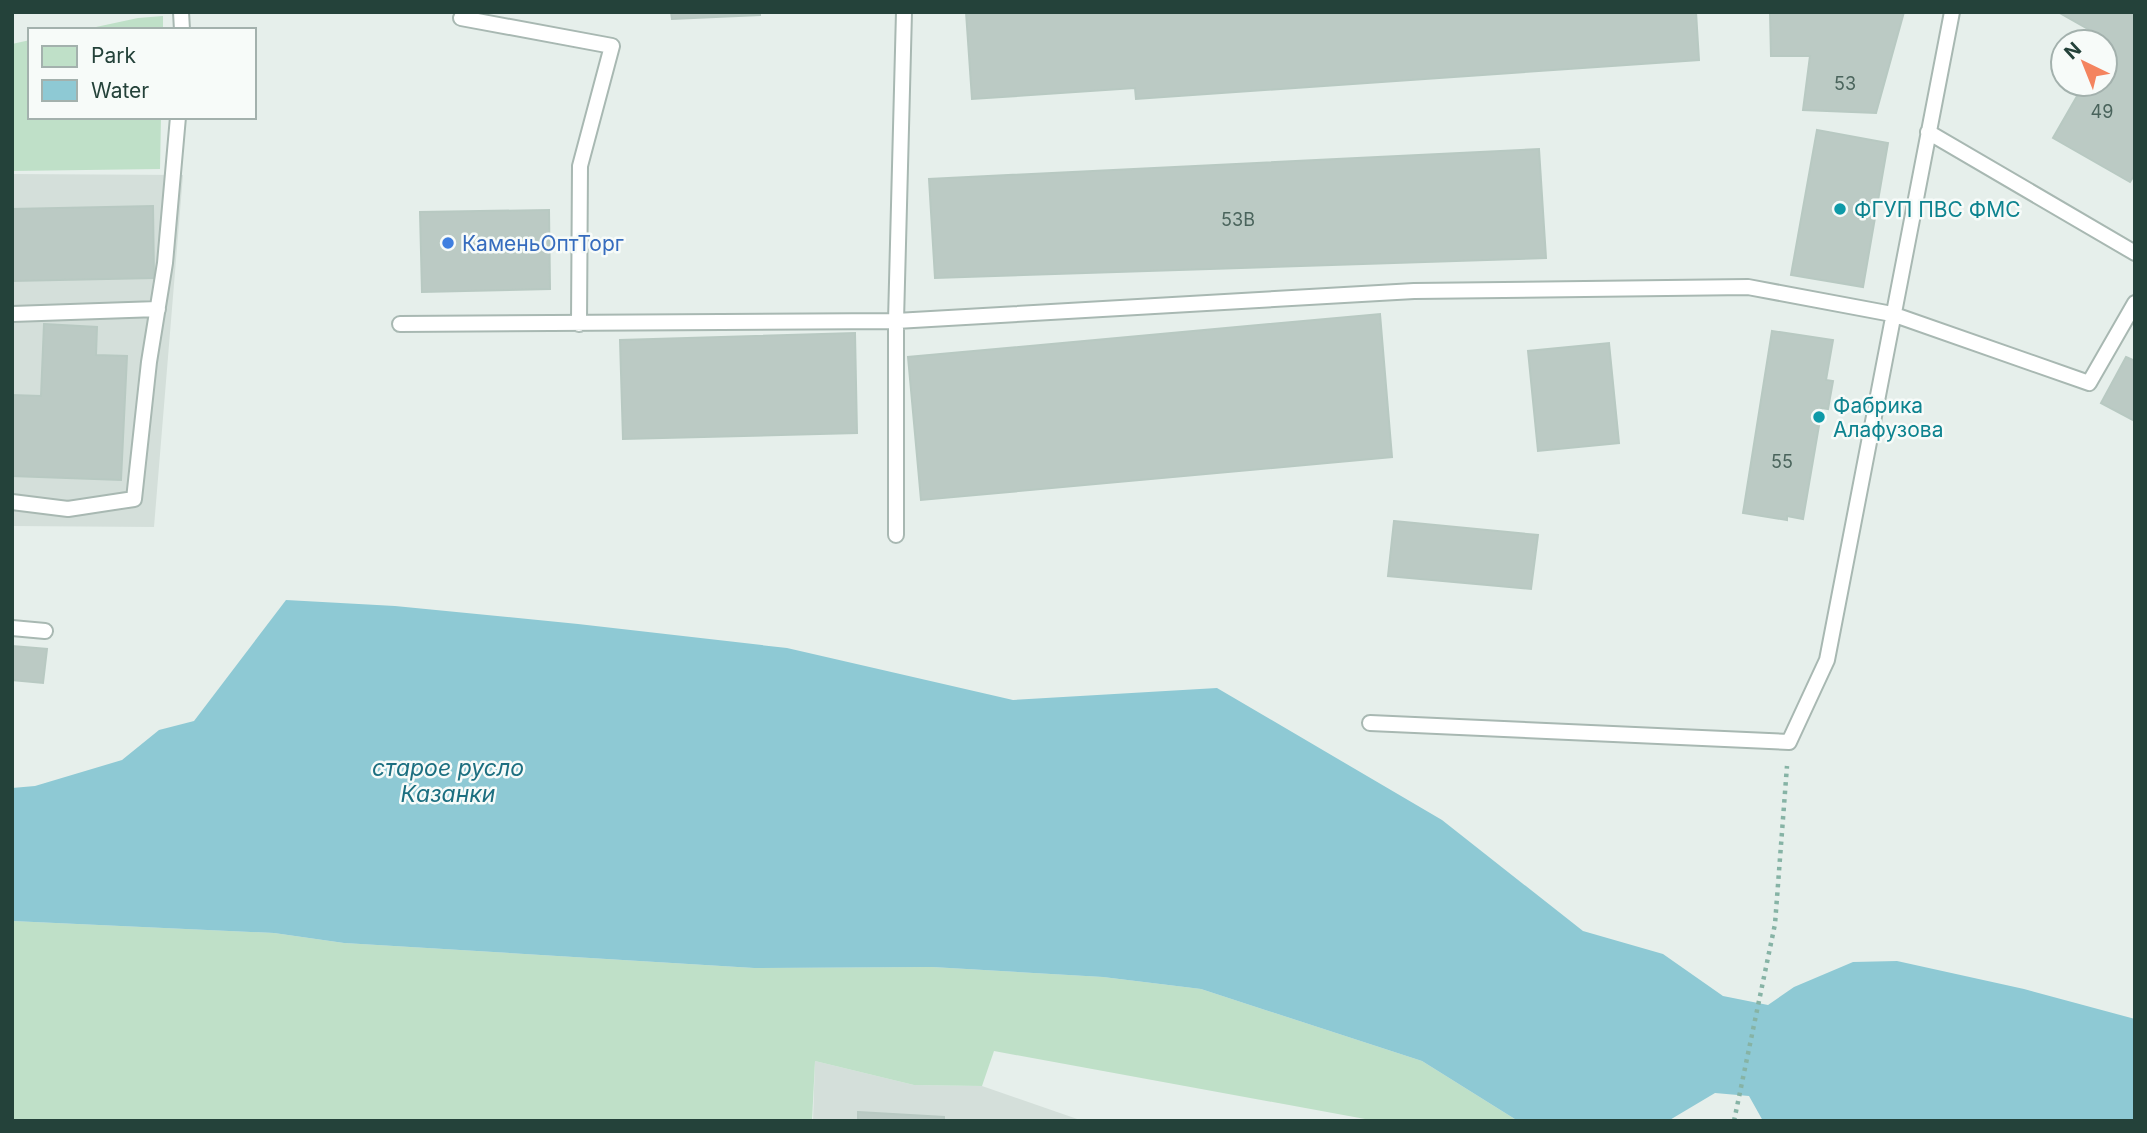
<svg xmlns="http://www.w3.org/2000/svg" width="2147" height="1133" font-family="Inter,sans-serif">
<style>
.built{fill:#d4dfda}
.green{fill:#bfe0c8}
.water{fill:#8ec9d4}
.building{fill:#bbcac4;stroke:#b8c9c2;stroke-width:2}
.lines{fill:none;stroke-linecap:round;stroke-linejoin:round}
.lane-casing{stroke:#a8b8b2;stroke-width:18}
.path{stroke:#86b3a5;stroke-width:4.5;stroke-dasharray:3.5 5;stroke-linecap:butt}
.lane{stroke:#fff;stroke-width:14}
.culture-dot{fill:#0f9aa8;stroke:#f7fbf9;stroke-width:2.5}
.shop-dot{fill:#3f7fe0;stroke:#f7fbf9;stroke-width:2.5}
.labels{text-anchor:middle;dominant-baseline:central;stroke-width:5;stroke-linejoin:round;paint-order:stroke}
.number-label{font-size:18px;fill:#4a645c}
.culture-label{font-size:21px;fill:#0d838f;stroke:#f7fbf9;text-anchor:start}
.shop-label{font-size:21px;fill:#366cbe;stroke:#f7fbf9;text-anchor:start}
.water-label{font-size:23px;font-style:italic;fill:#1c6f80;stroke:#f7fbf9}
</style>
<rect width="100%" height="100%" fill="#e6efeb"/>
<path class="built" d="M 12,174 L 183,175 L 154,527 L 12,526 Z
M 815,1061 L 914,1085 L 982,1086 L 1083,1121 L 813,1121 Z"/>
<path class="green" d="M 163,16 L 163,30 L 82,30 L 138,18 Z
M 30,40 L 30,117 L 161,117 L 160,169 L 12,171 L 12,44 Z
M 12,921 L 274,933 L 344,943 L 754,968 L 932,967 L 1103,977 L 1201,989 L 1422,1061 L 1518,1121 L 1376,1121 L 994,1051 L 982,1086 L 914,1085 L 815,1061 L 812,1121 L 12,1121 Z"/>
<path class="water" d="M 286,600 L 395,606 L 578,624 L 787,648 L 1013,700 L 1217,688 L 1442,820 L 1583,931 L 1663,954 L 1723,996 L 1768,1005 L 1794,987 L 1853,962 L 1897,961 L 2024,989 L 2135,1019 L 2135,1121 L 1763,1121 L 1749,1096 L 1715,1093 L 1668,1121 L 1518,1121 L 1422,1061 L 1201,989 L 1103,977 L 932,967 L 754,968 L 344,943 L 274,933 L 12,921 L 12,788 L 35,786 L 122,760 L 159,730 L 194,721 Z"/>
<path class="building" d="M 671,12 L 760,12 L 760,15 L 672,19 Z
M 966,12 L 1696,12 L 1699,60 L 1136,99 L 1135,88 L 972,99 Z
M 1770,12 L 1904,12 L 1876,113 L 1803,110 L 1810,56 L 1771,56 Z
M 2058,12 L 2135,12 L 2135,174 L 2130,182 L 2053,138 L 2084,84 L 2105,84 L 2105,48 L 2109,41 Z
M 1817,130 L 1888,143 L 1863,287 L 1791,275 Z
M 1539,149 L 1546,258 L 935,278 L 929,179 Z
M 153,206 L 154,278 L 12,281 L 12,209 Z
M 549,210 L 550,289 L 422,292 L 420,212 Z
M 1380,314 L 1392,457 L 921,500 L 908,357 Z
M 44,324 L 97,327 L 96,355 L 127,356 L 121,480 L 12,476 L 12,395 L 41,396 Z
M 1772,331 L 1833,340 L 1826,380 L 1833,381 L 1828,409 L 1822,408 L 1803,519 L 1787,516 L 1787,520 L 1743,513 Z
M 855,333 L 857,433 L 623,439 L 620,340 Z
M 1609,343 L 1619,443 L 1538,451 L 1528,351 Z
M 2126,357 L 2135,361 L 2135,415 L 2133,420 L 2101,403 Z
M 1394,521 L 1538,535 L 1531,589 L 1388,576 Z
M 12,646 L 47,649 L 43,683 L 12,680 Z
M 858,1112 L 944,1117 L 944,1121 L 858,1121 Z"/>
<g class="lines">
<g class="lane-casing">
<path id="lane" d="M 181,12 L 182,30
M 461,18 L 612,46 L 580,166 L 579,324
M 1928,132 L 2135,253
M 12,314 L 158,309
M 400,324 L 896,321 L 1414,291 L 1748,287 L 1892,314 L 2089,383 L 2135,303
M 12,502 L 68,509 L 134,499 L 149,362 L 165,263 L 178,117
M 896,535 L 896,321 L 904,12
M 12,628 L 45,631
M 1370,723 L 1789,742 L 1827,660 L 1952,12"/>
</g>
<path class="path" d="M 1734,1121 L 1775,924 L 1787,766"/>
<use href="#lane" class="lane"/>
</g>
<g class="culture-dot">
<circle cx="1840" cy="209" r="7"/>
<circle cx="1819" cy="417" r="7"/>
</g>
<circle class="shop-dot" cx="448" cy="243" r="7"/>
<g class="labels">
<g class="number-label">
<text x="1845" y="83">53</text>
<text x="2102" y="111">49</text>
<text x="1238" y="219">53В</text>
<text x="1782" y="461">55</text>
</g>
<g class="culture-label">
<text x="1854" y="209">ФГУП ПВС ФМС</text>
<text x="1833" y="405">Фабрика<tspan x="1833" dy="24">Алафузова</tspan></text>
</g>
<g class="shop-label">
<text x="462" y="243">КаменьОптТорг</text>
</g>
<g class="water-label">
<text x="448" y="768">старое русло<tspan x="448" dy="26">Казанки</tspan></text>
</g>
</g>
<rect width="2147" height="1133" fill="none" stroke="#24423a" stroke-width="28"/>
<rect x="28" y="28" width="228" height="91" fill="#f7fbf9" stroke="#a3b1ad" stroke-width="2"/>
<rect x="42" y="46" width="35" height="21" fill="#bfe0c8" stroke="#a3b1ad" stroke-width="2"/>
<text x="91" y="63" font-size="21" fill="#24423a">Park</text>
<rect x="42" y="80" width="35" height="21" fill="#8ec9d4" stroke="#a3b1ad" stroke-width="2"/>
<text x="91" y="98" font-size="21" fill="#24423a">Water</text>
<g transform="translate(2084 63) rotate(317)"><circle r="33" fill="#f7fbf9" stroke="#a3b1ad" stroke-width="2"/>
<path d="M0-5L12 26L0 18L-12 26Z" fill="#f4845f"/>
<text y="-10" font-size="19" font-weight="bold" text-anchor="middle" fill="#24423a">N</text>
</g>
</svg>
